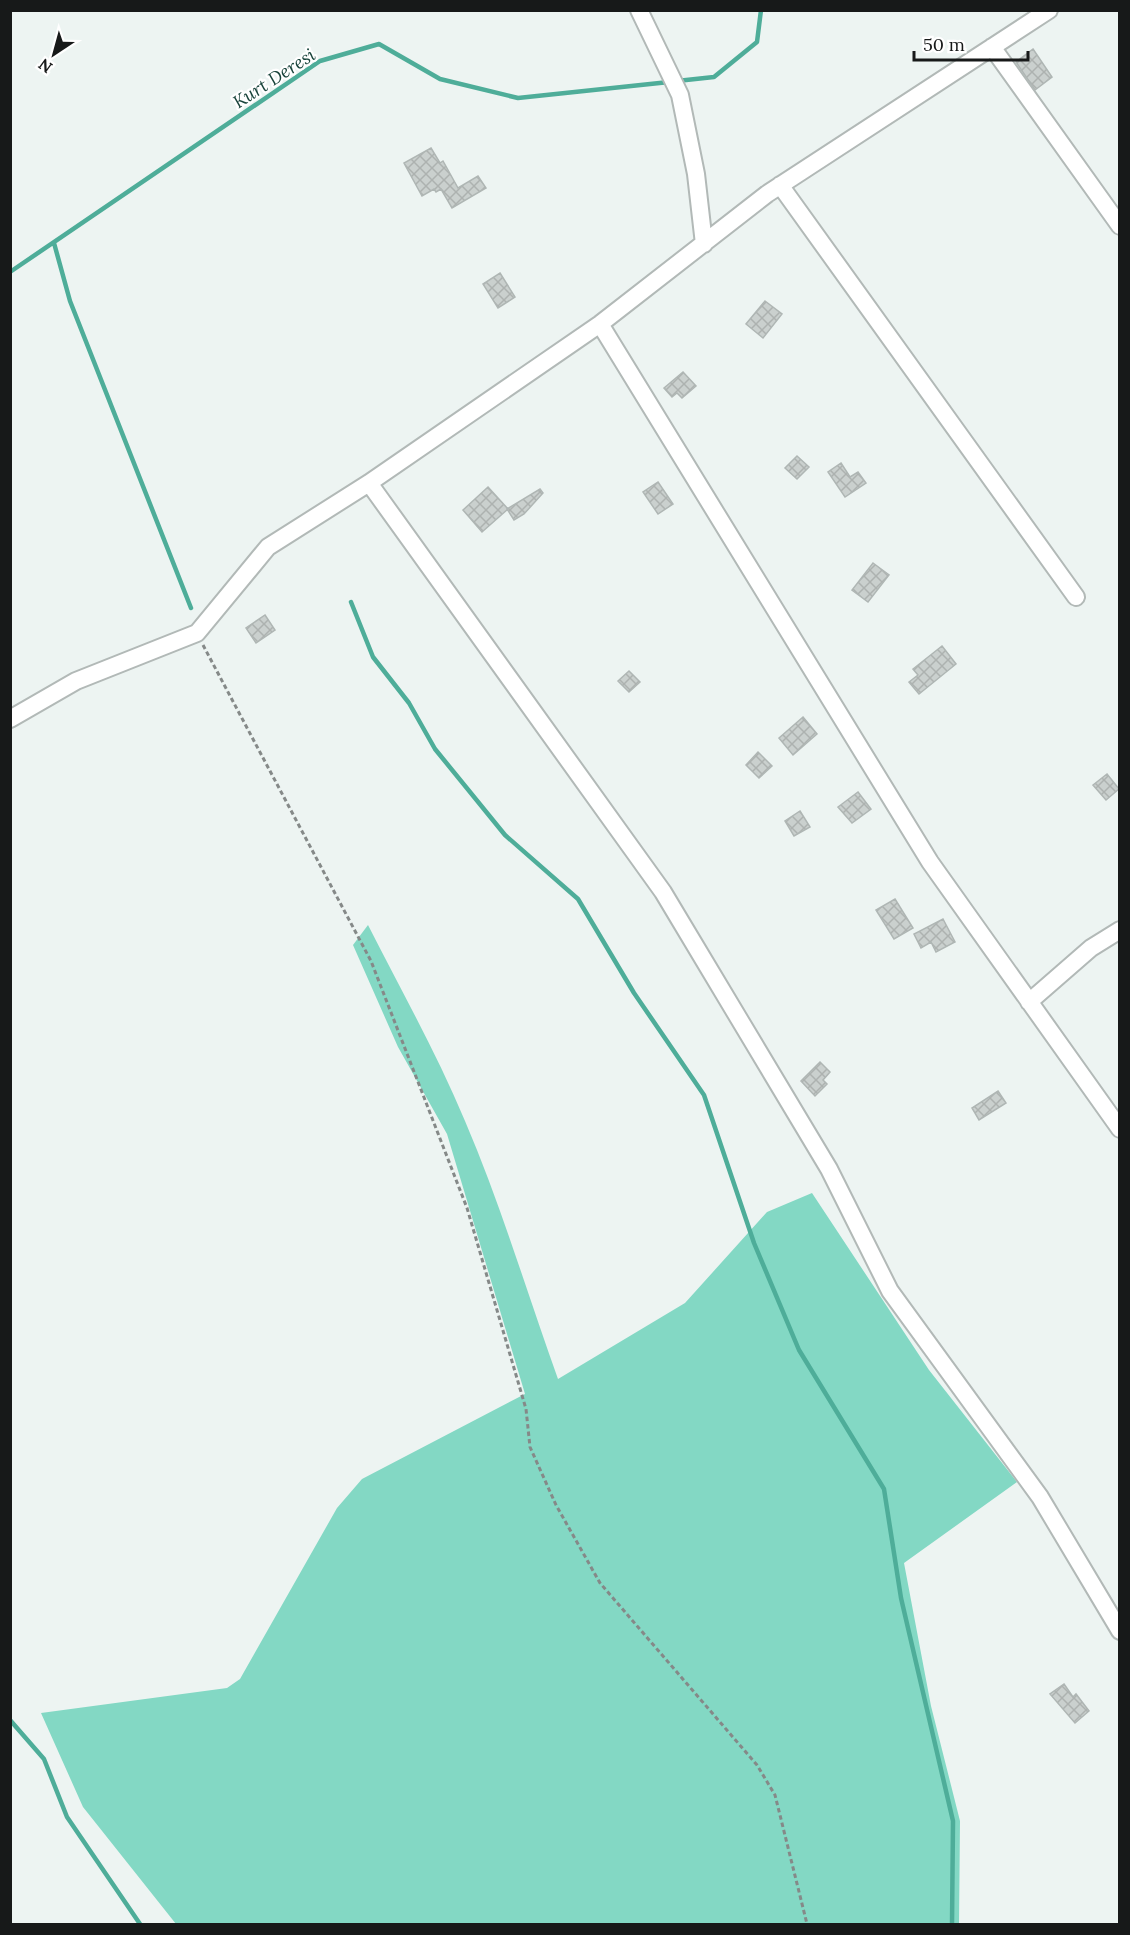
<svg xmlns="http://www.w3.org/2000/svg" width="1130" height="1935" font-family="Lora,serif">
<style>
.green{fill:#83d8c4}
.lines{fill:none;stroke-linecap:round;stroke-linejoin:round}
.stream{stroke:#4ead99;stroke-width:4.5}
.building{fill:url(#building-cross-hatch);stroke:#afb6b4;stroke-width:1.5}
.minor-casing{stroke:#b2b9b7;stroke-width:20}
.path{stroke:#858988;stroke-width:3;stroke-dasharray:4.5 3;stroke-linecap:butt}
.minor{stroke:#fff;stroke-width:16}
.labels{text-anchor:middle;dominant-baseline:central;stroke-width:4.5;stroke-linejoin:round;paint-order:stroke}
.water-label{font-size:18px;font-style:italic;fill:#19443b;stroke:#fff}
</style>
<defs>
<pattern id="building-cross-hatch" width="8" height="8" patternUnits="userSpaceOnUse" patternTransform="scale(1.5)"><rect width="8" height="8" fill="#cad0ce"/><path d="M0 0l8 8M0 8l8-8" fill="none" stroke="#adb2b0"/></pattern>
</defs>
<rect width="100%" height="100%" fill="#edf4f2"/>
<path class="green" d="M 368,925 C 401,990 437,1054 465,1121 C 501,1205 527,1293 558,1379 L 685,1303 L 767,1212 L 812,1193 L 929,1370 L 1017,1482 L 904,1563 L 931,1706 L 960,1821 L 959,1924 L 176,1924 L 83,1807 L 41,1713 L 227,1688 L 240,1679 L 337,1508 L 362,1479 L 525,1394 L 447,1134 L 398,1047 L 353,945 Z"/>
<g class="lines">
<path class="stream" d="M 677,81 L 714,77 L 757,42 L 761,10
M 54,243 L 70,301 L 191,608
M 10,272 L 320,61 L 379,44 L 440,79 L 518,98 L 669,82
M 351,602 L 373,657 L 409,703 L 435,749 L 505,835 L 578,899 L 634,993 L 704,1095 L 754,1243 L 799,1350 L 884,1489 L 901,1598 L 953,1821 L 952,1924
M 10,1720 L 44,1759 L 67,1817 L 140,1924"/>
</g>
<path class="building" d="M 1033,49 L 1052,77 L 1035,90 L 1016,62 Z
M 431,148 L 440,163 L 443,161 L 458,188 L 478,176 L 486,188 L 452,208 L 441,189 L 436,192 L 434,189 L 422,196 L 404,163 Z
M 500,273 L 515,297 L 498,308 L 483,284 Z
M 765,301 L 782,314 L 763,338 L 746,324 Z
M 683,372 L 696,386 L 682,398 L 677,393 L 672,397 L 664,388 Z
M 797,456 L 809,467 L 797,479 L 785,468 Z
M 841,463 L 850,477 L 858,472 L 866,483 L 845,497 L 828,472 Z
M 658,482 L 673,504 L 658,514 L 643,492 Z
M 488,487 L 508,509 L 482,532 L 463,510 Z
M 540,489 L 543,493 L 524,514 L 514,520 L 507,509 Z
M 873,563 L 889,575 L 868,602 L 852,590 Z
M 265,615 L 275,630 L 256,643 L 246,628 Z
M 942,646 L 956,664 L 919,694 L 909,682 L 918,675 L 913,669 Z
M 629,671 L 640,682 L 629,692 L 618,681 Z
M 803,717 L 817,734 L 793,755 L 779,738 Z
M 758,752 L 772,766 L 759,778 L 746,765 Z
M 1107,774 L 1119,789 L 1106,800 L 1093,785 Z
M 858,792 L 871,809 L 852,823 L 838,807 Z
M 800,811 L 810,827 L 794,836 L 785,821 Z
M 895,899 L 913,928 L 894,939 L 876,910 Z
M 943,919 L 955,942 L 936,952 L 931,942 L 921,948 L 914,934 Z
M 820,1062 L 830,1072 L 823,1080 L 827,1084 L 815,1096 L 801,1081 Z
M 998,1091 L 1006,1103 L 979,1120 L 972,1108 Z
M 1064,1684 L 1073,1697 L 1076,1694 L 1089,1711 L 1075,1723 L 1050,1694 Z"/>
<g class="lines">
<g class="minor-casing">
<path id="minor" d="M 639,10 L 680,95 L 696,174 L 704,244
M 992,47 L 1120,226
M 780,185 L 1076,597
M 600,324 L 930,862 L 1120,1129
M 369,483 L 663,892 L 829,1169 L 890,1291 L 1040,1497 L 1120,1631
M 10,719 L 76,681 L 197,633 L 268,547 L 369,483 L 600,324 L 767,194 L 1049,10
M 1029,1002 L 1091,948 L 1120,930"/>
</g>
<path class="path" d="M 203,645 L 371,961 L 467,1208 L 526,1409 L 530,1447 L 556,1505 L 600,1583 L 757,1765 L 775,1795 L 807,1924"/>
<use href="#minor" class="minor"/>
</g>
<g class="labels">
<g class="water-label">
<text transform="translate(274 78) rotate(-33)">Kurt Deresi</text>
</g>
</g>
<rect width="1130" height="1935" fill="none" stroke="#171919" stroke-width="24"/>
<g transform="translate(54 54) rotate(216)" stroke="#ffffff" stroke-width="4.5" paint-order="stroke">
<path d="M0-4.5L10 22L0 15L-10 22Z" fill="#171919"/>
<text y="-9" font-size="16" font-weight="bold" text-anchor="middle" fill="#171919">N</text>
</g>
<path d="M914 51v9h114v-9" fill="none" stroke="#171919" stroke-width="3"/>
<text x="923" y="51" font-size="18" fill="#171919" stroke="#ffffff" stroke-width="4.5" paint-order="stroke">50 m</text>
</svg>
